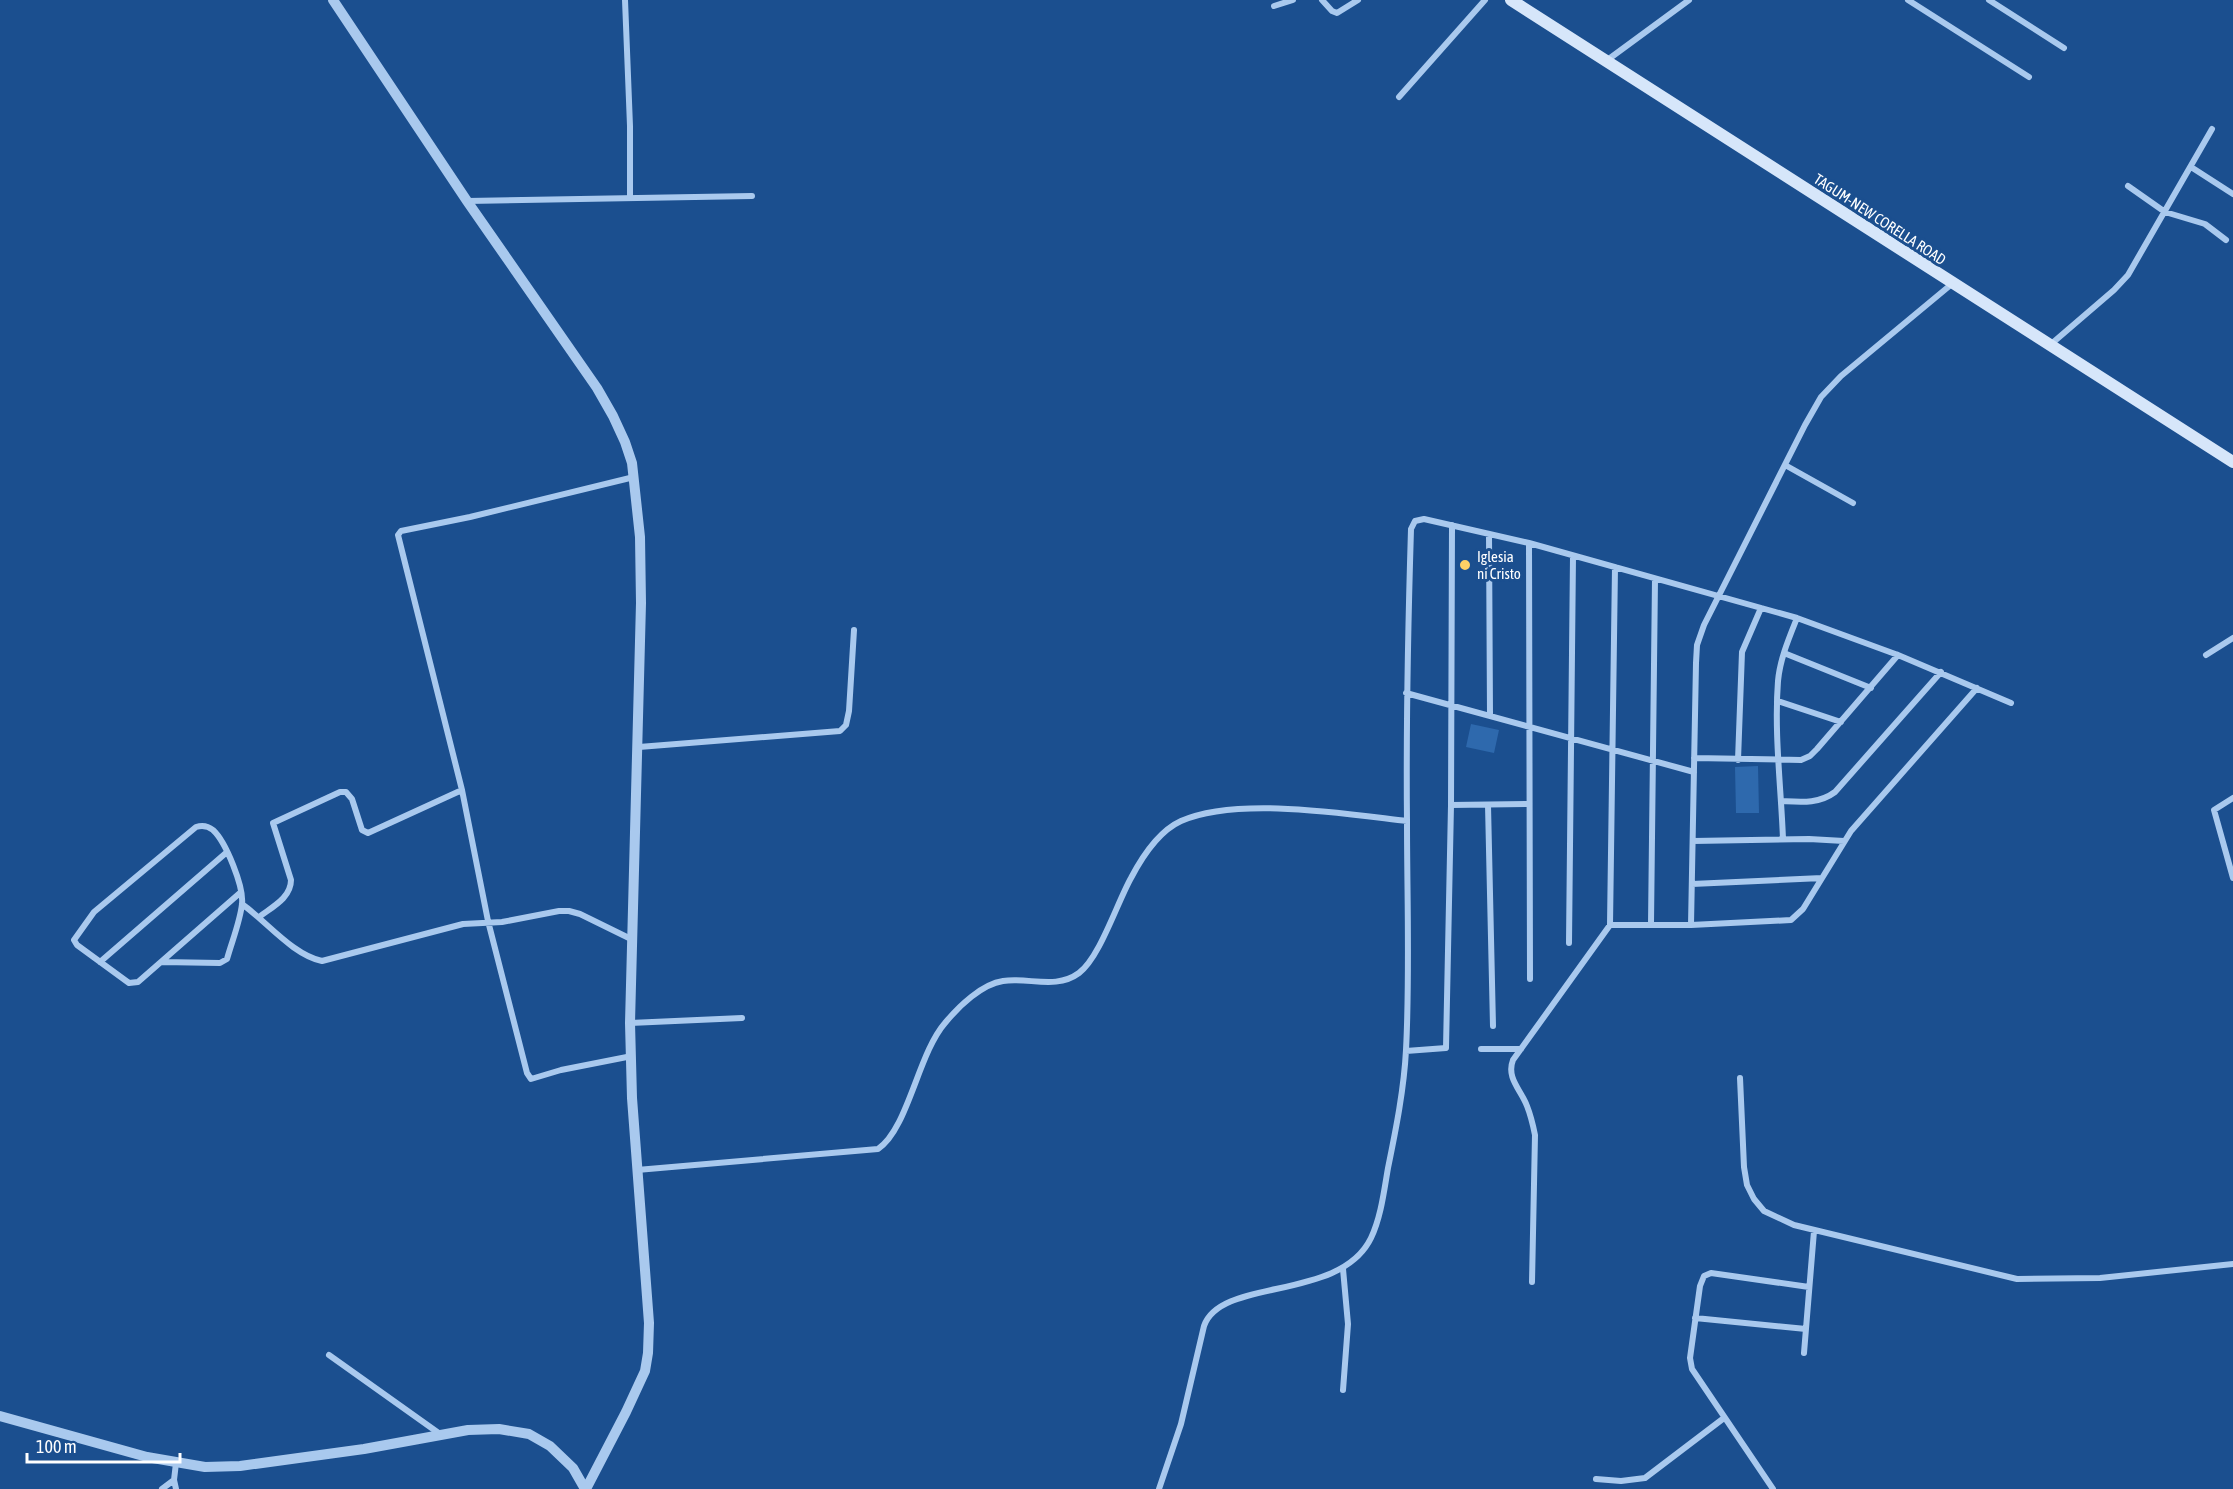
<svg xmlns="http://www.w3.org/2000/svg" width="2233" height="1489" font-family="'Asap Condensed',sans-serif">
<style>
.green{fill:#2e69ad}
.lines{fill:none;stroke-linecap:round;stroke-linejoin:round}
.minor{stroke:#a9c9ee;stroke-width:6}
.tertiary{stroke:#a9c9ee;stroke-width:10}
.secondary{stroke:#d6e6fa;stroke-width:12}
.poi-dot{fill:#ffd166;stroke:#1b4f8f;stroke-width:2}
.labels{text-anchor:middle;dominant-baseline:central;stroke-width:6;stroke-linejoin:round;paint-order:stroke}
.street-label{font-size:15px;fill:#fff;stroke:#1b4f8f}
.poi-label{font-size:15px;fill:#fff;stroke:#1b4f8f;text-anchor:start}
</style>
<rect width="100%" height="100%" fill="#1b4f8f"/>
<path class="green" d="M 1471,724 L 1499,730 L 1494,753 L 1466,747 Z
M 1758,766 L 1759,813 L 1736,813 L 1735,767 Z"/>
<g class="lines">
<path class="minor" d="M 625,0 L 630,126 L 630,197
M 1322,0 L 1332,11 L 1337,13 L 1358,0
M 1908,0 L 2029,77
M 1989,0 L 2064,48
M 1274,6 L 1293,0
M 1606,61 L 1689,0
M 1399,97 L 1485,0
M 2191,167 L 2233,194
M 2128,186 L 2165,212 L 2205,224 L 2226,240
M 467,201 L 752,196
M 2050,345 L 2114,290 L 2128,275 L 2212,129
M 1785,465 L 1853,503
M 1489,534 L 1490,716
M 1529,543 L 1530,979
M 1784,653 L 1871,688
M 2206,655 L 2233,638
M 1406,693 L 1694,772
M 1778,701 L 1841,722
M 639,747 L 840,731 L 846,725 L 849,711 L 854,630
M 1694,758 L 1801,760 L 1810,756 L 1817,749 L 1898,655
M 1738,760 L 1742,652 L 1761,608
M 2233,798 L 2214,810 L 2233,878
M 1782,801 C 1801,802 1819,804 1835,792 L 1941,672
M 1451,805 L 1528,804
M 1488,805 L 1493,1026
M 1783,839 C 1781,787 1774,733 1778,681 C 1780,659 1789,638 1797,618
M 1693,841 L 1809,839 L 1844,841
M 1692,884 L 1822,878
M 242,904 C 267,922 293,955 322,961 L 463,924 L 502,922 L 559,911 L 569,911 L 580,914 L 633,940
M 259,917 C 272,907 291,898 291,880 L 273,823 L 340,792 L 346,792 L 352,799 L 362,830 L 368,833 L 462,790
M 1651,924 L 1655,579
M 1610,925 L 1691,925 L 1791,920 L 1803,909 L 1851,831 L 1977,688
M 1691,925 L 1696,663 L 1697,645 L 1704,625 L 1805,425 L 1821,397 L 1841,376 L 1953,283
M 1569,943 L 1573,556
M 100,962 L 227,852
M 162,962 L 220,963 L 227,959 C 232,941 240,922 242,904 C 244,887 226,842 213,830 C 208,826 202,825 196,827 L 94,912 L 74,940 L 77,945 L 129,983 L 138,982 L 241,892
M 630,1023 L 742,1018
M 1481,1049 L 1521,1049
M 1406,1051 L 1446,1048 L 1451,805 L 1452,525
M 632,1056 L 561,1070 L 531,1079 L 527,1073 L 488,921 L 462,790 L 398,535 L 401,531 L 470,517 L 634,477
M 1740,1078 L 1744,1167 L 1747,1185 L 1754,1199 L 1764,1211 L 1794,1225 L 2017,1279 L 2100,1278 L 2233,1264
M 637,1170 L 878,1149 C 908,1129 918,1054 945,1023 C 959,1006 982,984 1003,981 C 1029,977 1056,990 1079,973 C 1100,957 1117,903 1131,878 C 1142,857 1159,831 1181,821 C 1237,796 1347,814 1407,821
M 1343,1269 L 1348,1324 L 1343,1390
M 1532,1282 L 1535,1135 C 1533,1125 1531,1116 1527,1106 C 1521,1090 1506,1078 1513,1060 L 1610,925 L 1615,567
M 1695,1318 L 1806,1329
M 1804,1353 L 1814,1231
M 329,1355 L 440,1434
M 176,1463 L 174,1480 L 176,1489
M 1596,1479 L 1621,1481 L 1645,1478 L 1724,1418
M 162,1489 L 174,1480
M 1159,1489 L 1181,1424 L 1204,1326 C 1221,1277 1340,1302 1371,1238 C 1381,1217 1384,1191 1388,1168 C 1396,1129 1404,1089 1406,1050 C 1410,974 1407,897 1407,822 C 1406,724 1408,627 1411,529 L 1415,521 L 1424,519 L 1529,543 L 1797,618 L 1898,655 L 2011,703
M 1773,1489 L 1692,1369 L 1690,1358 L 1700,1286 L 1704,1276 L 1711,1273 L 1809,1287"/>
<path class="tertiary" d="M 333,0 L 467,201 L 597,388 L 613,416 L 625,442 L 632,463 L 640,537 L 641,603 L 630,1023 L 632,1098 L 649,1323 L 648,1353 L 645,1371 L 626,1412 L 586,1489
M 0,1416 L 147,1457 L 205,1467 L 240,1466 L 364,1449 L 468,1430 L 499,1429 L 529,1434 L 550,1446 L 573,1468 L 585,1489"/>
<path class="secondary" d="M 1511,0 L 2233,462"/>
</g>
<circle class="poi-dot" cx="1465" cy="565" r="6"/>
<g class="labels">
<g class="street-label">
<text transform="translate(1880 219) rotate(33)">TAGUM-NEW CORELLA ROAD</text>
</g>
<g class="poi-label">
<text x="1477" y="556">Iglesia<tspan x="1477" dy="17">ni Cristo</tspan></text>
</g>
</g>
<path d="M27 1453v9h153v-9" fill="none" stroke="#ffffff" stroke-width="3"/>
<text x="36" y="1453" font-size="18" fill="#ffffff" stroke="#1b4f8f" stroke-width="4.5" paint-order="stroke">100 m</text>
</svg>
